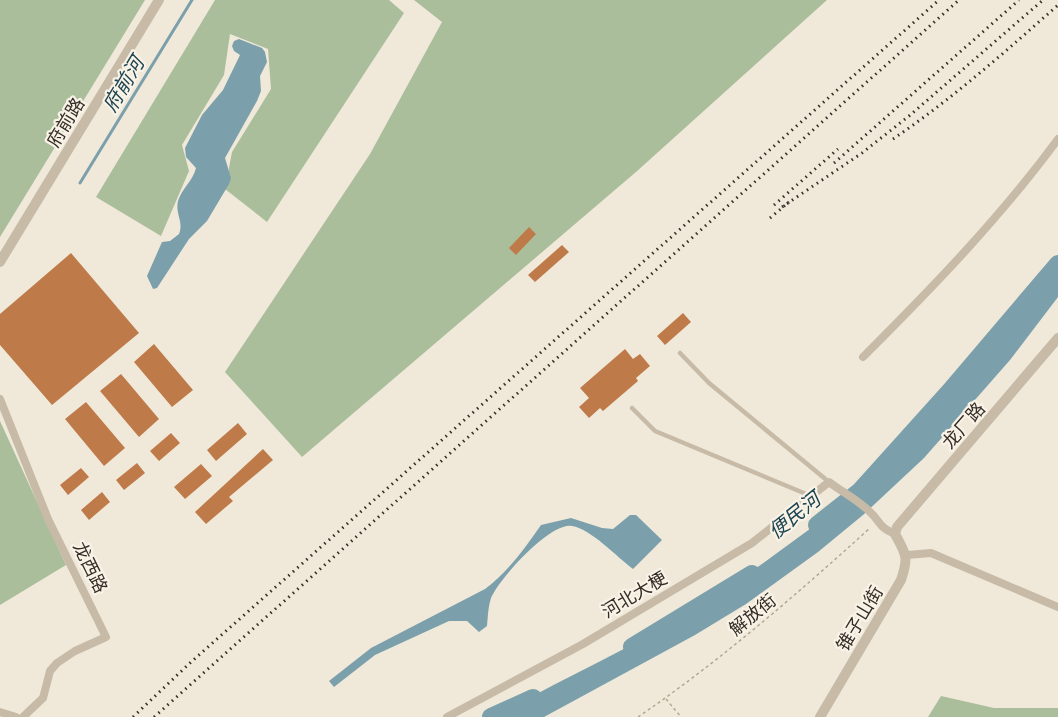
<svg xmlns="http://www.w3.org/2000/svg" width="1058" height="717" font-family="'Open Sans','Noto Sans SC',sans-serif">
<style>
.green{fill:#abbe9b}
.water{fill:#7ba0ab}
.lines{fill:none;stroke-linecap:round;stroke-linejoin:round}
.stream{stroke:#7ba0ab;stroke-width:3}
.river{stroke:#7ba0ab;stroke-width:18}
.building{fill:#be7b49}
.path{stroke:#b2a691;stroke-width:1.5;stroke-dasharray:3 3;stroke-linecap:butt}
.service{stroke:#c7bba7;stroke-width:4.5}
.minor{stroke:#c7bba7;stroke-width:8}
.tertiary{stroke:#c7bba7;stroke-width:10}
.rail{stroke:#342d27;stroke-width:3;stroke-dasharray:1.5 4.5;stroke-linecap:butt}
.labels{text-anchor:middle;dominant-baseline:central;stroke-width:4.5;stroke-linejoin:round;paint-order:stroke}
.street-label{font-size:18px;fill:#342d27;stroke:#f8f3e6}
.water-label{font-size:20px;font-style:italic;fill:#1f4552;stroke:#f8f3e6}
</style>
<rect width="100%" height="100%" fill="#f0e9da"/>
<path class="green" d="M 0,0 L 145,0 L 0,237 Z
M 215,0 L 389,0 L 404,13 L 267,222 L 225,189 L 232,152 L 271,89 L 268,49 L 230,34 L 224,75 L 182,145 L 189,171 L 161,236 L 96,197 Z
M 414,0 L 827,0 L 636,172 L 302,457 L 225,372 L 370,154 L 442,22 Z
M 0,421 L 66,565 L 0,605 Z
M 941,696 L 994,708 L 1058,708 L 1058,717 L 928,717 Z"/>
<path class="water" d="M 239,39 L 262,48 L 265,52 L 267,62 L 260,76 L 261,91 L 257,101 L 225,158 L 231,178 L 229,184 L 207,221 L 189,239 L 157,288 L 153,289 L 147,276 L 162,242 L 170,241 L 179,234 C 184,222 175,214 178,201 C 182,188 193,181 196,168 L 186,157 L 185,148 L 202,115 L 223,90 L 240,55 L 234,51 L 232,46 L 234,41 Z
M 1058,265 L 1058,297 L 1010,360 L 924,458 L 863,515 L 818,552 L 746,604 L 695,635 L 544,717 L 495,717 C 559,680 627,650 691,612 C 730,588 766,561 803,534 C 827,516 853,499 874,478 C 940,415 1003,337 1058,265 Z
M 630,515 L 636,515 L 662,540 L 633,569 C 617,557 591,529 572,526 C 550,522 499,579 491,598 C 488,607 488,617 487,626 L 479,632 L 467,621 L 449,621 L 375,655 L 334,687 L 329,681 L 371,648 L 485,589 C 508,572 525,548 541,525 L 571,518 L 602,528 L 613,529 Z"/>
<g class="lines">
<path class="stream" d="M 80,183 L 192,0"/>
<path class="river" d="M 817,525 L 860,491 L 950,391 L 1058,264
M 632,647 L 752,574
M 491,717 L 533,698"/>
</g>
<path class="building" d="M 529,227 L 536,234 L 516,255 L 509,248 Z
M 562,245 L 569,252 L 535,282 L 528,275 Z
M 71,253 L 139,333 L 52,405 L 0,345 L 0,314 Z
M 683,313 L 691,322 L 665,345 L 657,336 Z
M 154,344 L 193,390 L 172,407 L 134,362 Z
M 625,349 L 633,359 L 640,354 L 650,366 L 636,378 L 638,381 L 603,411 L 600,408 L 589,418 L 579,407 L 589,398 L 580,388 Z
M 121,374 L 159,419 L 139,437 L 100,391 Z
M 86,402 L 125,448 L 104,466 L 65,419 Z
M 238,423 L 247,434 L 216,461 L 207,450 Z
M 171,433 L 180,443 L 159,461 L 150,451 Z
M 263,449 L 273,460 L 229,497 L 233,501 L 206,524 L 195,512 Z
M 137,463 L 145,473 L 124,490 L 116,480 Z
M 201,464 L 212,476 L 185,499 L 174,487 Z
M 81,468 L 89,477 L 68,495 L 60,485 Z
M 102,492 L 110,502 L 89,520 L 81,510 Z"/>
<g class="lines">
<path class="path" d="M 666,699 L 681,717
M 638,717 C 720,661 796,595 870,528"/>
<path class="service" d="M 680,353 L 709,383 L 829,482
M 632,408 L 655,431 L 811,496"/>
<path class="minor" d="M 863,357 C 932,288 1000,218 1058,139
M 0,399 L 48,519 L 106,637 L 75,651 L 57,663 L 50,671 L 43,698 L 23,717
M 907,555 L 931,553 L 1058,607
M 0,712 L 16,717
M 447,717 L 583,644 L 752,543 L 829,482 C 842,492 858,500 870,512 C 881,522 878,527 895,534"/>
<path class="tertiary" d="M 0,262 L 159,0
M 820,717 L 901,580 C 909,557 906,554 895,534 L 897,527 L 1058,338"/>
<path class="rail" d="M 893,139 C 952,99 1005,52 1058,5
M 834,163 L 1019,0
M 774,205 L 838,149
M 782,207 L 862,153 L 909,116 L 1043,0
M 770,218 L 789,202
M 133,717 L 191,662 L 939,0
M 154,717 L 959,0"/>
</g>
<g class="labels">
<g class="street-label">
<text transform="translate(65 122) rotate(-59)">府前路</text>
<text transform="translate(963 425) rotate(-49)">龙厂路</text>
<text transform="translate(91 567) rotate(64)">龙西路</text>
<text transform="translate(634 594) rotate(-31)">河北大梗</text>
<text transform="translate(752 614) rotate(-39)">解放街</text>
<text transform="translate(859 618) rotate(-59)">锥子山街</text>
</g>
<g class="water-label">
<text transform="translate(123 84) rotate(-59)">府前河</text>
<text transform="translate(794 515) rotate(-39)">便民河</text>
</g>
</g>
</svg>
